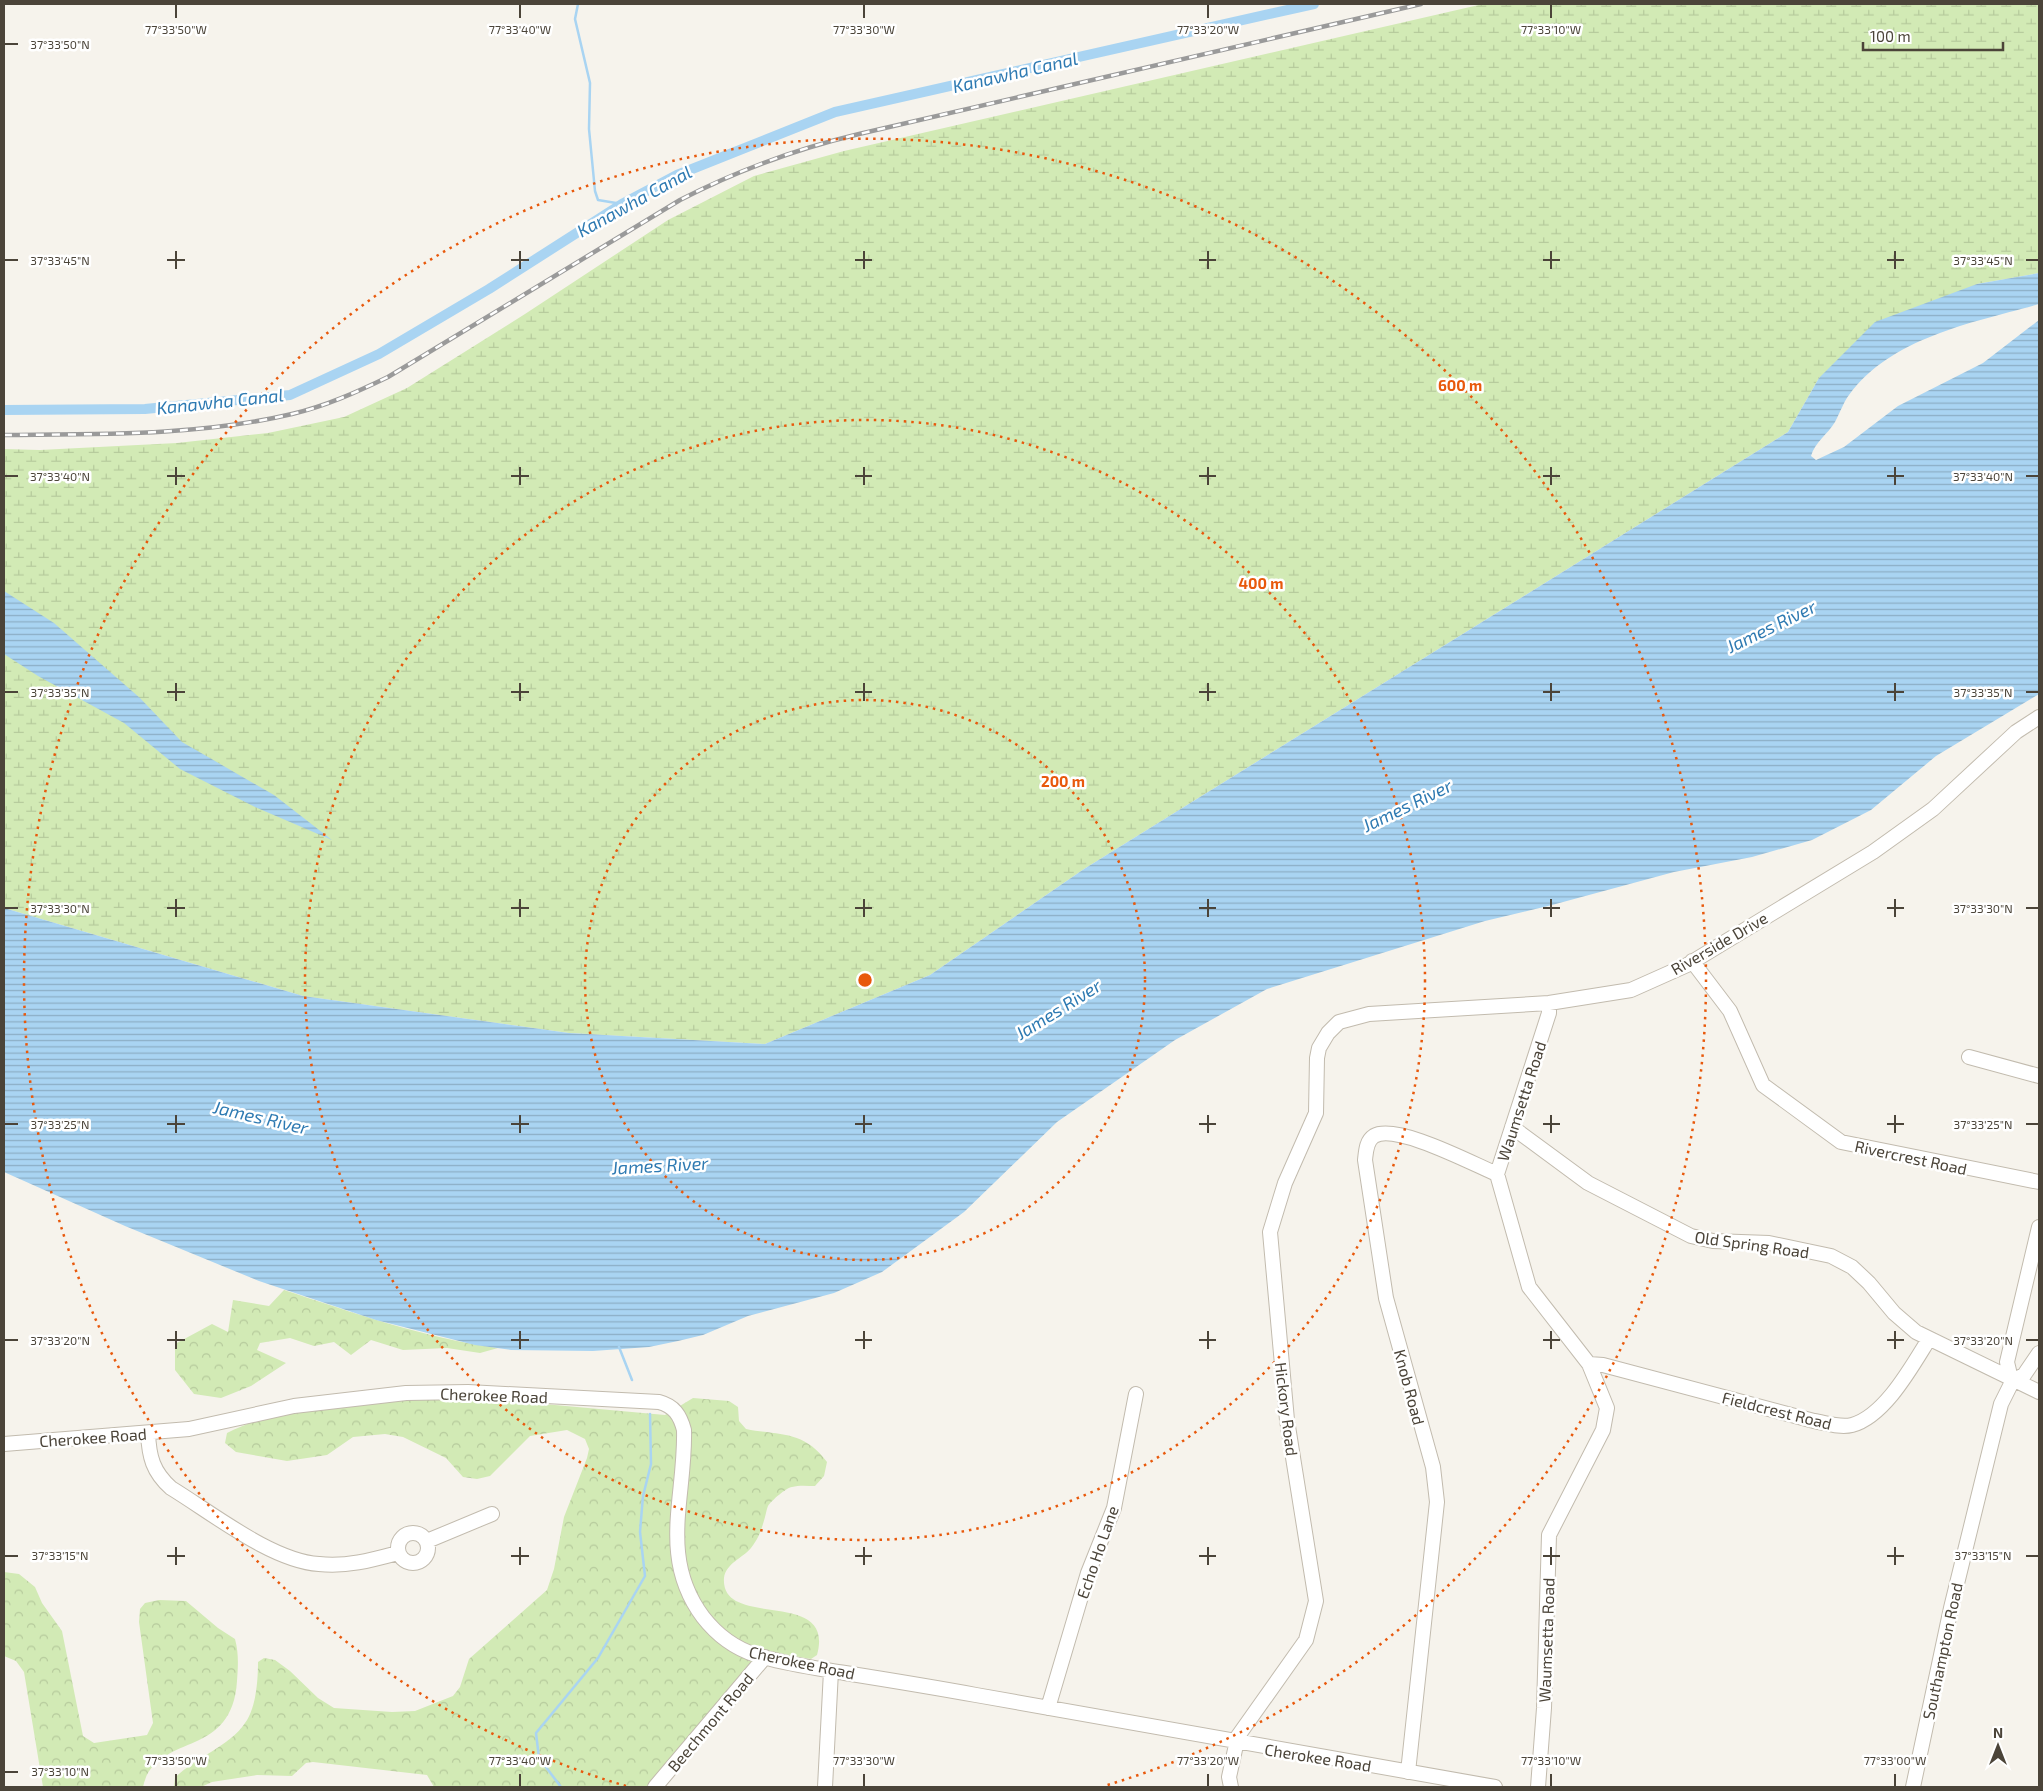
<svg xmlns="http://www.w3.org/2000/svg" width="2043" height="1791" font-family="'Exo 2',sans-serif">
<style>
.forest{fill:url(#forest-crowns)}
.wetland{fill:url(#wetland-marsh)}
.water{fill:url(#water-rules)}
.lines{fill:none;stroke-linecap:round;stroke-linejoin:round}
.stream{stroke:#a9d4f2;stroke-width:2.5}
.canal{stroke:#a9d4f2;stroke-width:10}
.minor-casing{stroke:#c2bbae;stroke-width:16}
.minor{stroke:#fff;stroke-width:14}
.rail-casing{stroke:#9a9a9a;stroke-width:4.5}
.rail{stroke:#fff;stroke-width:2.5;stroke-dasharray:8;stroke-linecap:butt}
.ticks{fill:none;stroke:#4b4439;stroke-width:2}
.ring{fill:none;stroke:#e8590c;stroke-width:2.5;stroke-dasharray:2.5 5}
.labels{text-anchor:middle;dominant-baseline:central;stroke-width:5;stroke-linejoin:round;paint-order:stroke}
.street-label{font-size:16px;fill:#4b4439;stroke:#fff}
.water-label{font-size:18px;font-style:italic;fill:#2e7ab2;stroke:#fff}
.ticks-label{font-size:12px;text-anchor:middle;fill:#4b4439;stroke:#fff;stroke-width:5;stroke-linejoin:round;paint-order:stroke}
.centre{fill:#e8590c;stroke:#fff;stroke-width:2.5}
.ring-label{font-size:15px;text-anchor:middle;font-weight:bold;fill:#e8590c;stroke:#fff;stroke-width:5;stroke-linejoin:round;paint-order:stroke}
</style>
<defs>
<pattern id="forest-crowns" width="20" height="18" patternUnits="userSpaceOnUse" patternTransform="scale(1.25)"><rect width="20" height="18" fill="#d2eab5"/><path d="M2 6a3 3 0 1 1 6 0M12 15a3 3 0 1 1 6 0" fill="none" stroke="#b6ca9c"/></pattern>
<pattern id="wetland-marsh" width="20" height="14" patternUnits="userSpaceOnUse" patternTransform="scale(1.25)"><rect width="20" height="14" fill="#d2eab5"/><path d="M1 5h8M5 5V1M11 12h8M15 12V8" fill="none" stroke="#b6ca9c"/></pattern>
<pattern id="water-rules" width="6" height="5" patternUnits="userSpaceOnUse" patternTransform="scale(1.25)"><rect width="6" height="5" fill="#a9d4f2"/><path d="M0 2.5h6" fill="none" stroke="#8caec5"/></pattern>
</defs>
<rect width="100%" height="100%" fill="#f6f3ec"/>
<path class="forest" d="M 284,1290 C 354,1313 425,1338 498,1348 L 480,1353 L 447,1348 L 403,1350 L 371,1340 L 351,1355 L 334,1342 L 314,1346 L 290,1338 L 260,1343 L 257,1350 L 286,1363 L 251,1386 L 221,1398 L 194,1394 L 175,1370 L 175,1344 L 212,1324 L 228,1332 L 233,1300 L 269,1306 Z
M 425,1398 L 488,1399 L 665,1415 L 693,1398 L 729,1401 L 738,1407 L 739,1421 L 746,1429 C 781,1436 803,1430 827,1462 L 824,1476 L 815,1486 C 808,1486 799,1485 792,1487 C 786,1488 772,1500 768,1506 C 767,1508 766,1513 765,1517 C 762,1528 759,1538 751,1548 C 743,1558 726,1563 724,1578 C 720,1631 836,1586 817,1655 L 811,1659 L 765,1651 L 646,1787 L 434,1787 L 427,1775 L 313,1762 L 306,1763 L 292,1776 L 257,1775 L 212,1782 L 201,1787 L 174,1787 L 175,1778 C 194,1758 230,1746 245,1723 C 256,1708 258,1681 258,1662 L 264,1658 L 275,1660 L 290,1671 L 318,1698 L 334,1708 L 392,1712 L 415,1711 L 453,1696 L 460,1687 L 469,1659 L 547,1590 L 554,1569 L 564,1517 L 587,1458 L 589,1449 L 585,1439 L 567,1430 L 530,1436 L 490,1476 L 477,1479 L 463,1477 L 446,1458 L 403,1437 L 385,1434 L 353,1437 L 327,1455 L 287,1461 L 236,1452 L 225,1443 L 227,1433 C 277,1407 367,1402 425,1398 Z
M 4,1572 L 19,1574 L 35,1587 L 42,1603 L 62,1631 L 83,1736 L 94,1743 L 147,1735 L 153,1723 L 139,1622 L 140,1609 L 145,1603 L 159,1600 L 186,1601 L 218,1628 L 235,1639 C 239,1654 238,1666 237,1681 C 232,1761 155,1731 143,1787 L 43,1787 L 24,1672 L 16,1661 L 4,1656 Z"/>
<path class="wetland" d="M 1483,4 L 2039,4 L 2039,273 L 1977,284 L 1819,378 L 1788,432 L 1084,869 L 930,975 L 765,1044 L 569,1033 L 303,996 L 4,908 L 4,449 L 40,450 L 177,443 L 268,433 L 344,417 L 407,388 L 525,314 L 668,220 L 754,176 L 844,151 Z"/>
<path class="water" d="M 2039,273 L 2039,304 C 1975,322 1891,337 1849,395 C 1843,403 1840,413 1835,422 C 1828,434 1815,442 1811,456 L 1816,460 L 1844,447 L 1898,406 L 1983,363 L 2039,320 L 2039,694 L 1936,756 L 1871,810 L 1812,840 L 1752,857 L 1674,872 L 1552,905 L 1485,921 L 1267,989 L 1175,1040 L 1057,1122 L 964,1212 L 882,1272 L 834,1293 L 748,1316 L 703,1335 L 678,1341 L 649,1347 L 593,1351 L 511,1350 L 475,1345 L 376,1320 L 259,1281 L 125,1226 L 4,1172 L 4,908 L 303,996 L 569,1033 L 765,1044 L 930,975 L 1084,869 L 1788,432 L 1819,378 L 1875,322 L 1977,284 Z
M 4,591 L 54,623 L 140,698 L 182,742 L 274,795 L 332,840 L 255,807 L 180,769 L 124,723 L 38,676 L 4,654 Z"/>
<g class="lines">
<path class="stream" d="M 578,4 L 575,19 L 590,83 L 589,129 L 595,191 L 598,200 L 622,204
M 619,1347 L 632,1380
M 561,1787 L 539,1758 L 536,1733 L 598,1658 L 645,1576 L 640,1532 L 643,1496 L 651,1464 L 650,1414"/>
<path class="canal" d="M 4,410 L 145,409 L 290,395 L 379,354 L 489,289 L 622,204 L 677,175 L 835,112 L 1314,4"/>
<g class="minor-casing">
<path id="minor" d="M 1692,961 L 1730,1011 L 1763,1085 L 1841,1142 L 2039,1182
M 1969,1057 L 2039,1076
M 1512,1127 L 1588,1183 L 1691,1236 L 1713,1241 L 1769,1243 L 1831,1256 L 1852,1267 L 1869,1283 L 1894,1313 L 1916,1332 L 2039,1392
M 1589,1364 L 1603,1365 L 1814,1421 C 1826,1423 1840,1428 1852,1425 C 1885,1416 1912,1366 1929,1339
M 2011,1379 L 2007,1362 L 2039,1227
M 148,1433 C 149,1457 153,1472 171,1488 C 212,1513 272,1561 319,1564 C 347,1567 372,1560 398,1553
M 4,1444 L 189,1429 L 294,1406 L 406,1393 L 468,1392 L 659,1402 C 674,1406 680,1415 684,1430 C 686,1496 658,1557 703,1617 C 717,1635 734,1648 756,1655 C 785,1664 816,1668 845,1673 C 889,1680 932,1687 976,1695 C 1149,1727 1322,1758 1495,1787
M398 1548a15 15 0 1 1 30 0a15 15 0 1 1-30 0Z
M 427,1541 L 492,1514
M 1048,1708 L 1088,1573 L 1114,1508 L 1136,1394
M 1408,1772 L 1437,1502 L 1433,1467 L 1386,1298 L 1365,1160 C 1366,1152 1366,1141 1374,1136 C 1396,1123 1473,1164 1497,1174
M 655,1787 L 765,1657
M 825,1787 L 831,1671
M 1231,1787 L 1229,1777 L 1238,1736 L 1306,1640 L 1316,1601 L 1287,1420 L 1270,1232 L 1285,1183 L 1316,1113 L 1317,1058 L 1319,1048 L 1328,1033 L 1339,1022 L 1369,1014 L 1549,1003 L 1631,990 L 1687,965 L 1873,852 L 1933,809 L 2016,732 L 2039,717
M 1538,1787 L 1544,1708 L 1549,1535 L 1603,1430 L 1607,1408 L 1589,1364 L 1529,1287 L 1497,1174 L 1549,1013 L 1549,1003
M 1913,1787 L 1951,1608 L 2001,1404 L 2013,1380 L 2024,1375 L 2039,1353"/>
</g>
<use href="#minor" class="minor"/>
<g class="rail-casing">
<path id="rail" d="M 4,435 C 99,434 199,436 292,414 C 326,406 357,392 388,377 L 680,200 C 738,170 796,149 859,134 L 1421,4"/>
</g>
<use href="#rail" class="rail"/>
</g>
<path class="ticks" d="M 176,5 L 176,18M 520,5 L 520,18M 864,5 L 864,18M 1208,5 L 1208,18M 1551,5 L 1551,18M 5,44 L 18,44M 176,251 L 176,269M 520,251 L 520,269M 864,251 L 864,269M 1208,251 L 1208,269M 1551,251 L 1551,269M 1895,251 L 1895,269M 5,260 L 18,260M 167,260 L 185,260M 511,260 L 529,260M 855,260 L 872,260M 1199,260 L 1216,260M 1543,260 L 1560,260M 1887,260 L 1904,260M 2026,260 L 2038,260M 176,467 L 176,485M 520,467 L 520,485M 864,467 L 864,485M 1208,467 L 1208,485M 1551,467 L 1551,485M 1895,467 L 1895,485M 5,476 L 18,476M 167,476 L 185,476M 511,476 L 529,476M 855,476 L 872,476M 1199,476 L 1216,476M 1543,476 L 1560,476M 1887,476 L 1904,476M 2026,476 L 2038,476M 176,683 L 176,701M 520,683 L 520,701M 864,683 L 864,701M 1208,683 L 1208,701M 1551,683 L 1551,701M 1895,683 L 1895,701M 5,692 L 18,692M 167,692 L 185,692M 511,692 L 529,692M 855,692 L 872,692M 1199,692 L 1216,692M 1543,692 L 1560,692M 1887,692 L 1904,692M 2026,692 L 2038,692M 176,899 L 176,917M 520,899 L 520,917M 864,899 L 864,917M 1208,899 L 1208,917M 1551,899 L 1551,917M 1895,899 L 1895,917M 5,908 L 18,908M 167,908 L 185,908M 511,908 L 529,908M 855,908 L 872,908M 1199,908 L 1216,908M 1543,908 L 1560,908M 1887,908 L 1904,908M 2026,908 L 2038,908M 176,1115 L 176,1133M 520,1115 L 520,1133M 864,1115 L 864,1133M 1208,1115 L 1208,1133M 1551,1115 L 1551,1133M 1895,1115 L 1895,1133M 5,1124 L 18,1124M 167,1124 L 185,1124M 511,1124 L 529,1124M 855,1124 L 872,1124M 1199,1124 L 1216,1124M 1543,1124 L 1560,1124M 1887,1124 L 1904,1124M 2026,1124 L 2038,1124M 176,1331 L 176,1349M 520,1331 L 520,1349M 864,1331 L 864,1349M 1208,1331 L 1208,1349M 1551,1331 L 1551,1349M 1895,1331 L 1895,1349M 5,1340 L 18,1340M 167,1340 L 185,1340M 511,1340 L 529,1340M 855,1340 L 872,1340M 1199,1340 L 1216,1340M 1543,1340 L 1560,1340M 1887,1340 L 1904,1340M 2026,1340 L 2038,1340M 176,1547 L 176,1565M 520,1547 L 520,1565M 864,1547 L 864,1565M 1208,1547 L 1208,1565M 1551,1547 L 1551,1565M 1895,1547 L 1895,1565M 5,1556 L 18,1556M 167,1556 L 185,1556M 511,1556 L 529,1556M 855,1556 L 872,1556M 1199,1556 L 1216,1556M 1543,1556 L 1560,1556M 1887,1556 L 1904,1556M 2026,1556 L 2038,1556M 5,1772 L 18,1772M 176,1774 L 176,1786M 520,1774 L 520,1786M 864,1774 L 864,1786M 1208,1774 L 1208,1786M 1551,1774 L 1551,1786M 1895,1774 L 1895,1786"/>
<g class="ring">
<circle cx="865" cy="980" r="280"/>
<circle cx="865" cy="980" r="560"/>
<path d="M626 1786A841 841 0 1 1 1104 1786"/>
</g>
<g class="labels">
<g class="street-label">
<text transform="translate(1719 943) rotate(-30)">Riverside Drive</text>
<text transform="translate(1521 1101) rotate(-72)">Waumsetta Road</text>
<text transform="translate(1911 1157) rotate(12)">Rivercrest Road</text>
<text transform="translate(1752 1244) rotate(8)">Old Spring Road</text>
<text transform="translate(1410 1387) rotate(75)">Knob Road</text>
<text transform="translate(494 1395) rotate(2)">Cherokee Road</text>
<text transform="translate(1287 1409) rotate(83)">Hickory Road</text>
<text transform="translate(1777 1410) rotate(14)">Fieldcrest Road</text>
<text transform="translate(93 1437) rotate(-4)">Cherokee Road</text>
<text transform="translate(1097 1552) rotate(-71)">Echo Ho Lane</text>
<text transform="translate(1546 1640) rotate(-88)">Waumsetta Road</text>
<text transform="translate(1942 1651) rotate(-78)">Southampton Road</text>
<text transform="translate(802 1662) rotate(12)">Cherokee Road</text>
<text transform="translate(710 1722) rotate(-50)">Beechmont Road</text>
<text transform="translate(1318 1757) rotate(9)">Cherokee Road</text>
</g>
<g class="water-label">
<text transform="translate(1015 72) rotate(-13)">Kanawha Canal</text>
<text transform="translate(634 201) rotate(-29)">Kanawha Canal</text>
<text transform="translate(220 401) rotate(-6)">Kanawha Canal</text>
<text transform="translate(1771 626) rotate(-26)">James River</text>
<text transform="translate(1407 805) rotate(-26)">James River</text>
<text transform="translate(1058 1009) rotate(-32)">James River</text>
<text transform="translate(261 1117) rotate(13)">James River</text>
<text transform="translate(660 1165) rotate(-3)">James River</text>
</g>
</g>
<g class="ticks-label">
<text x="176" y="34">77°33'50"W</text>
<text x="520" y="34">77°33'40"W</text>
<text x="864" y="34">77°33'30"W</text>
<text x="1208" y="34">77°33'20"W</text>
<text x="1551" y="34">77°33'10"W</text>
<text x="60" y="49">37°33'50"N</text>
<text x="60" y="265">37°33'45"N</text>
<text x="1983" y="265">37°33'45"N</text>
<text x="60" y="481">37°33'40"N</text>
<text x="1983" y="481">37°33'40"N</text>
<text x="60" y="697">37°33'35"N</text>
<text x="1983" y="697">37°33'35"N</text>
<text x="60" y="913">37°33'30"N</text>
<text x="1983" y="913">37°33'30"N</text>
<text x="60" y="1129">37°33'25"N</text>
<text x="1983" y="1129">37°33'25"N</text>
<text x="60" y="1345">37°33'20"N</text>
<text x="1983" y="1345">37°33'20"N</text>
<text x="60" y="1560">37°33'15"N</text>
<text x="1983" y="1560">37°33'15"N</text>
<text x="176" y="1765">77°33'50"W</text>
<text x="520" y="1765">77°33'40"W</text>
<text x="864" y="1765">77°33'30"W</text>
<text x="1208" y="1765">77°33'20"W</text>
<text x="1551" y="1765">77°33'10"W</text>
<text x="1895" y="1765">77°33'00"W</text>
<text x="60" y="1776">37°33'10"N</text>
</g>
<circle cx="865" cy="980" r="8" class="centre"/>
<g class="ring-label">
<text x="1460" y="391">600 m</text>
<text x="1261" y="589">400 m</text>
<text x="1063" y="787">200 m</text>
</g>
<rect width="2043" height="1791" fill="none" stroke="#4b4439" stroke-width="10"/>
<g transform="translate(1998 1746)" stroke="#ffffff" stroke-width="4" paint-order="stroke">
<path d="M0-4L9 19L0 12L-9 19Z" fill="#4b4439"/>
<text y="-8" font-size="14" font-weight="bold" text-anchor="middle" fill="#4b4439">N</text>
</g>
<path d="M1863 42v8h140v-8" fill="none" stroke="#4b4439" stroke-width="2.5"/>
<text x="1870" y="42" font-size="15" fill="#4b4439" stroke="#ffffff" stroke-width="4" paint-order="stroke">100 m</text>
</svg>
